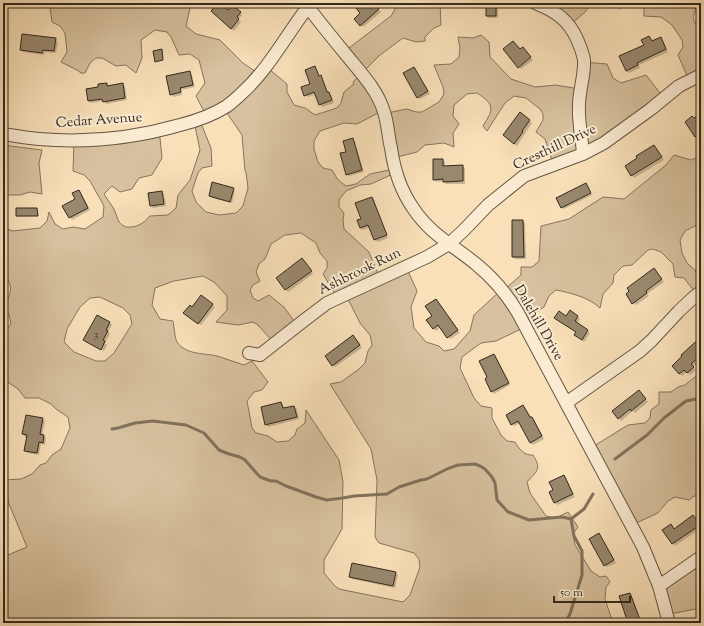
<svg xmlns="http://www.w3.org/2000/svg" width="704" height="626" font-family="'Sorts Mill Goudy',serif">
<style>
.green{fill:#d7c19e;stroke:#84755e;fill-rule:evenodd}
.shadow{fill:#0003}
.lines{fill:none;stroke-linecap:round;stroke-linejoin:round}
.stream{stroke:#81725b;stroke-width:3}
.building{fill:#99886e;stroke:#32291d}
.minor-casing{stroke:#645744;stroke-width:14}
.minor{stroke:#fbebd2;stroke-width:12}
.labels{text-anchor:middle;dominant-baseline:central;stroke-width:4;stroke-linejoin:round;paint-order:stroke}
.number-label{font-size:12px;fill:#4c4131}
.street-label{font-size:14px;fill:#32291d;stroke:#fbebd2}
</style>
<rect width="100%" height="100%" fill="#f9e0b9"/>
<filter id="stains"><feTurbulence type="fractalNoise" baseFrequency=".005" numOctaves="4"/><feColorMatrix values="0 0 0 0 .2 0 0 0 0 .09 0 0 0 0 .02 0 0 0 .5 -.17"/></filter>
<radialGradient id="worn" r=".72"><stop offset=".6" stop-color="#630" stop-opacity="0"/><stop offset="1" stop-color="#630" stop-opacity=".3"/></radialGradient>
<path class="green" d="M 44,3 L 189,3 L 190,8 L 186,26 L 196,34 L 220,40 L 243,63 L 262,76 L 269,69 L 287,84 L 287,92 L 294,105 L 305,108 L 315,115 L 337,108 L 341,103 L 344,92 L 354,84 L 353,82 L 361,74 L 345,51 L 391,16 L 395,9 L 395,3 L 397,3 L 402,6 L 409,6 L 413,3 L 440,3 L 441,25 L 434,28 L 425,37 L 425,41 L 416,42 L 403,38 L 380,55 L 361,74 L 382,111 L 357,124 L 344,123 L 320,131 L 314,141 L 314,149 L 318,162 L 323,168 L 332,170 L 338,180 L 346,186 L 356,184 L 370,174 L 394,169 L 395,173 L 371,184 L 360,185 L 346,191 L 339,200 L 339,207 L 344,213 L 343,220 L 344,229 L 369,252 L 380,278 L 407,269 L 417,291 L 411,307 L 414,328 L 426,342 L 439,346 L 444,351 L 454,349 L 470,331 L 474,315 L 501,290 L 505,289 L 521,275 L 521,267 L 532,267 L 539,261 L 541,226 L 569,219 L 603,197 L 624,199 L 666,165 L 674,155 L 691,160 L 701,156 L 701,223 L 685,231 L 680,240 L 682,253 L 687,263 L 695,270 L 701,283 L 701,296 L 699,297 L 684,278 L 675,277 L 673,264 L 661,252 L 653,249 L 648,250 L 632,265 L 623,266 L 614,275 L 613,283 L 603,294 L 600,308 C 588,297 571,293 556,290 L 549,296 L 544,307 L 524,321 L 525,327 L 496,341 L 481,343 L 462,357 L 460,368 L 474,398 L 481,406 L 492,408 L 492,418 L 501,435 L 507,441 L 515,442 C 519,449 525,456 533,455 C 542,469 537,471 527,482 L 530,493 L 546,516 L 556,518 L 568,512 L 578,527 L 573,534 L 575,545 L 591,571 L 600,577 L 606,576 L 610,582 L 606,587 L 605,599 L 613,623 L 3,623 L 3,557 L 27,547 L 9,504 L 4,480 L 21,479 L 32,474 L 40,465 L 46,463 L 52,455 L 61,449 L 70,428 L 68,417 L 56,409 L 51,404 L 39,398 L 25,398 L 18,389 L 3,379 L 3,352 L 6,347 L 5,331 L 11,324 L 9,314 L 3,306 L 3,302 C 5,301 7,300 8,298 C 13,290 10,279 3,274 L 3,227 L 12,231 L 40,228 L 47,221 L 49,212 L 55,224 L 63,229 L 73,227 L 85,229 L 103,217 L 104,206 L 90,181 L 84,175 L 73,171 L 74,142 L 159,135 L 160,138 L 162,158 L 152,175 L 139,178 L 132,189 L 120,192 L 112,186 L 104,194 L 114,209 L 119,222 C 121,224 124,227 127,227 C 137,228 144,223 150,216 L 168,215 L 176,208 L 178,195 L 190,180 L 200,150 L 195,126 L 198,123 L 202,126 L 211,148 L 212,166 L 202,168 L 198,173 L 192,191 L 196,202 L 206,212 L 219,215 L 236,213 L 243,206 L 248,188 L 246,172 L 245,171 L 242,135 L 227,113 L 208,119 L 196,96 L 205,83 L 199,60 L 190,54 L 179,55 L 171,37 L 167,32 L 155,30 L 141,40 L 142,58 L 136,73 L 126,65 L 116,66 L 102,58 L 96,58 L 90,63 L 85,73 L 81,73 L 77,70 L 61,62 L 67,52 L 65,33 L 60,26 L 52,22 L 50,7 ZM 301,233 L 316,243 L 320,253 L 327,261 L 327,268 L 323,274 L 337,297 L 346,295 L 360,323 L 370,335 L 372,345 L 368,351 L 365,363 L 359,369 L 341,382 L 330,384 L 371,449 L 377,480 L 375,537 L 379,543 L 414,553 L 419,559 L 420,567 L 410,595 L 403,602 L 339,589 L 334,585 L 324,573 L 324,560 L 342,529 L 343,482 L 339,460 L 306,410 L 305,423 L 297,429 L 295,435 L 288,441 L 277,442 L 268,436 L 256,433 L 252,428 L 247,401 L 254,392 L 262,390 L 268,382 L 252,361 L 244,365 C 235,362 226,359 217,356 C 204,353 186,355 177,342 C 175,339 174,326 173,321 L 160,319 L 152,305 L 155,288 L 174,281 L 203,276 L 214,282 L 227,296 L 227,310 L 216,322 L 238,325 L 253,322 L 258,325 L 274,343 L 296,324 L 284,307 L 269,295 L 258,301 L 253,298 L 250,290 L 253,285 L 260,281 L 256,272 L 259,264 L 265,259 L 271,244 L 285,235 ZM 100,297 L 123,308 L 130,315 L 132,324 L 114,353 L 105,361 L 96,361 L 74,352 L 64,342 L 67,329 L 80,307 L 90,298 Z
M 534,3 L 584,3 L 588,8 L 585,12 L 569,26 Z
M 642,3 L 691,3 L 697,6 C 692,19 691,19 701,29 L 701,74 L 688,78 L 678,55 L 683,47 L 682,40 L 672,25 L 661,17 L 644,16 L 644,6 Z
M 481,35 L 489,42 L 490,57 L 511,79 L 535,87 L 556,85 L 579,89 L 584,62 L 607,64 L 613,78 L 621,83 L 646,75 L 663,97 L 618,133 L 553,163 L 545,139 L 536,132 L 543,120 L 543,114 L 540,109 L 526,98 L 514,96 L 505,103 L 487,131 L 483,126 C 493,110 496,105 477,93 L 467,94 L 454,105 L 453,116 L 459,124 L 453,133 L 454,147 L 444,143 L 425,145 L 417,152 L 393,158 L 387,113 L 407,109 L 416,112 L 422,112 L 439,102 L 444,94 L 443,87 L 434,65 L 451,64 L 459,57 L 460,48 L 458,37 L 473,38 Z
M 3,145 L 42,150 L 39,163 L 42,194 L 30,192 L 20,195 L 6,195 L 3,200 Z
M 701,372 L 701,496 L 694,496 L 689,500 L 675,497 L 668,501 L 658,513 L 634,524 L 594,446 L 628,425 L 645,423 L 650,418 L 651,410 L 659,404 L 659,392 L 671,392 L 678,387 L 685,385 Z
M 698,566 L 701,570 L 701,608 L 670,614 L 663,590 Z"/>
<path class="shadow" d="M 364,3 L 373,3 L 381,12 L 363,27 L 361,25 Z
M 480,3 L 498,3 L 498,18 L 489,18 L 487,16 L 487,8 L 482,8 L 480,6 Z
M 607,3 L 624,3 L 620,10 Z
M 228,11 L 240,13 L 242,15 L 238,20 L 241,22 L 234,31 L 214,14 Z
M 649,37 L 653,42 L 660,38 L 663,41 L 668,52 L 639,65 L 640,68 L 629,73 L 626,71 L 645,46 Z
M 55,39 L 58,42 L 56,53 L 45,52 L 44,55 L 23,52 L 21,50 Z
M 520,51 L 525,51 L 533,60 L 521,69 L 519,67 Z
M 315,67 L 317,70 L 320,77 L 321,77 L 323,79 L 328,92 L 331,95 L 334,103 L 322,107 L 320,104 L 316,94 L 308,97 L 305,95 L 311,84 Z
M 414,68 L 416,70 L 430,94 L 420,99 L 418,97 Z
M 189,72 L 192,75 L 195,87 L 181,90 L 182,95 L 174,97 L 171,94 Z
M 106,84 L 109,86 L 123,84 L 125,87 L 127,100 L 106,104 L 104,101 L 91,103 L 89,100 L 99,88 Z
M 520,113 L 532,123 L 517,146 L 506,137 Z
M 701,114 L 701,137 L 698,139 L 686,122 L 694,119 Z
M 353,139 L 355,142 L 364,172 L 349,176 L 347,174 L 347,152 Z
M 654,146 L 664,160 L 634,178 L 626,166 Z
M 443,160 L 445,162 L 445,167 L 463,166 L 465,169 L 465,184 L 446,184 L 444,181 L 436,182 L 434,179 Z
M 586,184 L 588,186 L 592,195 L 564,209 L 562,207 Z
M 233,189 L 235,191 L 232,203 L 212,198 L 210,196 Z
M 79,191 L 81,193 L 90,210 L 72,220 L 70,217 Z
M 162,192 L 164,194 L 166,206 L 153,208 L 151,205 Z
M 372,198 L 374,200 L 388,238 L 378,242 L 375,240 L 370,227 L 363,230 L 360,228 Z
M 17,209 L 36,209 L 37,210 L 38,216 L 18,217 L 17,216 Z
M 523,221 L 525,223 L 526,259 L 515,259 L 513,256 Z
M 701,243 L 701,257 L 696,245 Z
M 305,262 L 313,274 L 288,292 L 277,279 Z
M 654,269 L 664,282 L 647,294 L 649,296 L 636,305 L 633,303 Z
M 438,302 L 460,333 L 450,339 L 441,327 L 436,331 L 433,328 L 434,316 Z
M 212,304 L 215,307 L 201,325 L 187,315 Z
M 97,316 L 110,323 L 112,325 L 108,332 L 110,334 L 105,343 L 107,345 L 104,351 L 87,342 Z
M 577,316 L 580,319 L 577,324 L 590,333 L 584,342 L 575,335 L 577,333 L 556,318 Z
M 356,339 L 362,348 L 335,367 L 333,365 Z
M 701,344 L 701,360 L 693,367 L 696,370 L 690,375 L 687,372 L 682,376 L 673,366 Z
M 494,355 L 496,357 L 510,385 L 494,394 L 492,391 L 489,378 Z
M 641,393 L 648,402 L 635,413 L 633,411 L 621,421 L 619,418 Z
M 281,403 L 283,405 L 284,409 L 294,407 L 297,409 L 299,419 L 268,427 L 266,424 Z
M 523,407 L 526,409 L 531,418 L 534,420 L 544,439 L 533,445 L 530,442 L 521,423 L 514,426 L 512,424 Z
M 42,419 L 45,421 L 42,436 L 44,436 L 46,438 L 45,445 L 41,444 L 39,455 L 28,453 L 26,451 L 28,437 L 25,437 L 23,434 Z
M 564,476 L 566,478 L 575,497 L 557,505 L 555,503 L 550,493 L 555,491 Z
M 696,519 L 701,527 L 701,528 L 675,546 L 663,530 L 671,525 L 675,530 Z
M 599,534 L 601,537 L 616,563 L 607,567 L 605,565 Z
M 396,573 L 398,575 L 395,588 L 352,579 L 350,577 Z
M 630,594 L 632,596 L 642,623 L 629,623 Z"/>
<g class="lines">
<path class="stream" d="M 112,429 L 118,428 L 135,423 L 153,421 L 186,425 L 204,433 L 219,450 L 229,454 L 240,457 L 245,460 L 260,477 L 271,481 L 276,481 L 286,486 L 316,497 L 327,500 L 343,498 L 354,496 L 387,494 L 399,487 L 421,480 L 427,479 L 447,469 L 458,465 L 475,464 L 480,466 L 485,469 L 492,477 L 495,483 L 497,500 L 508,512 L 529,520 L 562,517 L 571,519
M 615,459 L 647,435 L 664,418 L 686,401 L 701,398
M 319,623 L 331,622 L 337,623
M 377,623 L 382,622 L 386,623
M 565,623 L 570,614 L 582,575 L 582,551 L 574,536 L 571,519 L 584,509 L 593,494"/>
</g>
<path class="building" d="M 218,3 L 220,3 L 228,10 L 232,5 L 241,12 L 237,17 L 239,19 L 231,29 L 211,11 Z
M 362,3 L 374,3 L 379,9 L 360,26 L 354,19 L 360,13 L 356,8 Z
M 486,3 L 496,3 L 496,16 L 486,16 Z
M 22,34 L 56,38 L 54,51 L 43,50 L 42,53 L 20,50 Z
M 649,36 L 652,41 L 661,37 L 666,49 L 637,63 L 638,65 L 626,71 L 619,56 L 644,45 L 641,40 Z
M 513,41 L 520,49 L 523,47 L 531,57 L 518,68 L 503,49 Z
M 162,49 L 163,60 L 155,62 L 153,51 Z
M 315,66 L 319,76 L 321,75 L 327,92 L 329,92 L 332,100 L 319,105 L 314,92 L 304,96 L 301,87 L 310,84 L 305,70 Z
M 414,67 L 428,91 L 417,98 L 403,73 Z
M 190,71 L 193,85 L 180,88 L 181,92 L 170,95 L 166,76 Z
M 107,83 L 107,86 L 123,83 L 125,98 L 103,102 L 102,99 L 88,101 L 86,89 L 98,87 L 98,84 Z
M 520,112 L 530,120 L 522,131 L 523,132 L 514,144 L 503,135 Z
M 701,113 L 701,133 L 695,137 L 685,122 L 692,116 L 694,118 Z
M 353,138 L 362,170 L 346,175 L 340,153 L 346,152 L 343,141 Z
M 654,145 L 662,157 L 631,176 L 625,166 L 637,158 L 636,156 Z
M 433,159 L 443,159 L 443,166 L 463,165 L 463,181 L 443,182 L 443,179 L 433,180 Z
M 212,182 L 234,188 L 230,202 L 209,196 Z
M 586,183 L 591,193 L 561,208 L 556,198 Z
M 79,190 L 88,208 L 69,218 L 62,206 L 75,199 L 72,193 Z
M 162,191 L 164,204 L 150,206 L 148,193 Z
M 372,197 L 387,235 L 374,240 L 368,225 L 360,228 L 357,220 L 361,219 L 355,203 Z
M 16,208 L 37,208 L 38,216 L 16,216 Z
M 512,220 L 523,220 L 524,257 L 512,257 Z
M 302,258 L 312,271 L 285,290 L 276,278 Z
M 654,268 L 662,279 L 646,291 L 647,293 L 632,304 L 626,294 L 629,291 L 627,288 Z
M 201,295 L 213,304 L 198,324 L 183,313 L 190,305 L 192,307 Z
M 436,299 L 458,330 L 447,338 L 438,325 L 433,329 L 426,320 L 432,316 L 425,306 Z
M 570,310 L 578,316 L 575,321 L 588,330 L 582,340 L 574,335 L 576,332 L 554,318 L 559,311 L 566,316 Z
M 97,315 L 110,322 L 106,330 L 108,331 L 103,340 L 105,341 L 101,350 L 83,340 Z
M 353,335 L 360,345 L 332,366 L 325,356 Z
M 701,337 L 701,355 L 691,364 L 694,367 L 687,373 L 684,370 L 679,374 L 672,366 L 682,356 L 681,355 Z
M 494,354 L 509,383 L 491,392 L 485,379 L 487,377 L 479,361 Z
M 639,390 L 646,399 L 631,411 L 630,409 L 618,419 L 612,411 Z
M 281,402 L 283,408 L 294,406 L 297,417 L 265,425 L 261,407 Z
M 523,405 L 530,417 L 532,417 L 542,436 L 530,443 L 518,421 L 511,425 L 506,415 Z
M 26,415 L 43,418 L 40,434 L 44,435 L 43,443 L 39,442 L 37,453 L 24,451 L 27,435 L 22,434 Z
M 564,475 L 573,494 L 554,503 L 549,492 L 553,490 L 549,482 Z
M 693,515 L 700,525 L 672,544 L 662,530 L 671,524 L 674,529 Z
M 599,533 L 614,560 L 604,566 L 589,539 Z
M 352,563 L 396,572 L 393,586 L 349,577 Z
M 630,593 L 640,620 L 632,623 L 628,623 L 619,596 Z"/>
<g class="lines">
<g class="minor-casing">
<path id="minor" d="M 535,3 C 555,11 568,19 577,39 C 580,46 583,53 584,60 C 585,75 579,90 579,105 C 578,121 582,138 583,154
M 308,7 C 321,24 334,40 348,57 C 362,74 378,91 384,112 C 388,124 388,136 391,148 C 394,169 401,191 413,208 C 429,233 454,246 476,264 C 493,278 507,294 518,313 L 643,547 L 659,586 L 669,623
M 3,134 C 15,136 27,138 39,139 C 86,143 135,138 180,125 C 196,121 213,115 227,106 C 232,102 237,98 241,94 C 270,68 287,33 311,3
M 249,353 L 260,355 L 302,322 L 327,303 L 427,257 L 449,244 L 464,230 L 488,205 L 524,176 L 583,154 L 604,143 L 651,109 L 679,86 L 701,75
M 566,403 L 640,351 L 652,340 L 679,311 L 694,297 L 701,292
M 659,586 L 701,557"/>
</g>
<use href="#minor" class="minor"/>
</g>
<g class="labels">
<g class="number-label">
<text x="96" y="335">3</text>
</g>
<g class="street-label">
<text transform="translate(99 121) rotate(-4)">Cedar Avenue</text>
<text transform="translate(555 148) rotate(-25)">Cresthill Drive</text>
<text transform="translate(360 272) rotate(-26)">Ashbrook Run</text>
<text transform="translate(538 323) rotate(60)">Dalehill Drive</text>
</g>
</g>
<rect width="704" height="626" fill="none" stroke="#f9e0b9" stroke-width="16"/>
<rect x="4" y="4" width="696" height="618" fill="none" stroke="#32291d" stroke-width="2"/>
<rect x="8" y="8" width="688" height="610" fill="none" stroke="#32291d"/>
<path d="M554 596v6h76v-6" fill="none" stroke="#32291d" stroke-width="2"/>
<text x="560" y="596" font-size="12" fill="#32291d" stroke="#fbebd2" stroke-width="3" paint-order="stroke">50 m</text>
<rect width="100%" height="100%" filter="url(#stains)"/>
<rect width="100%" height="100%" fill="url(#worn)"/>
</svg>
